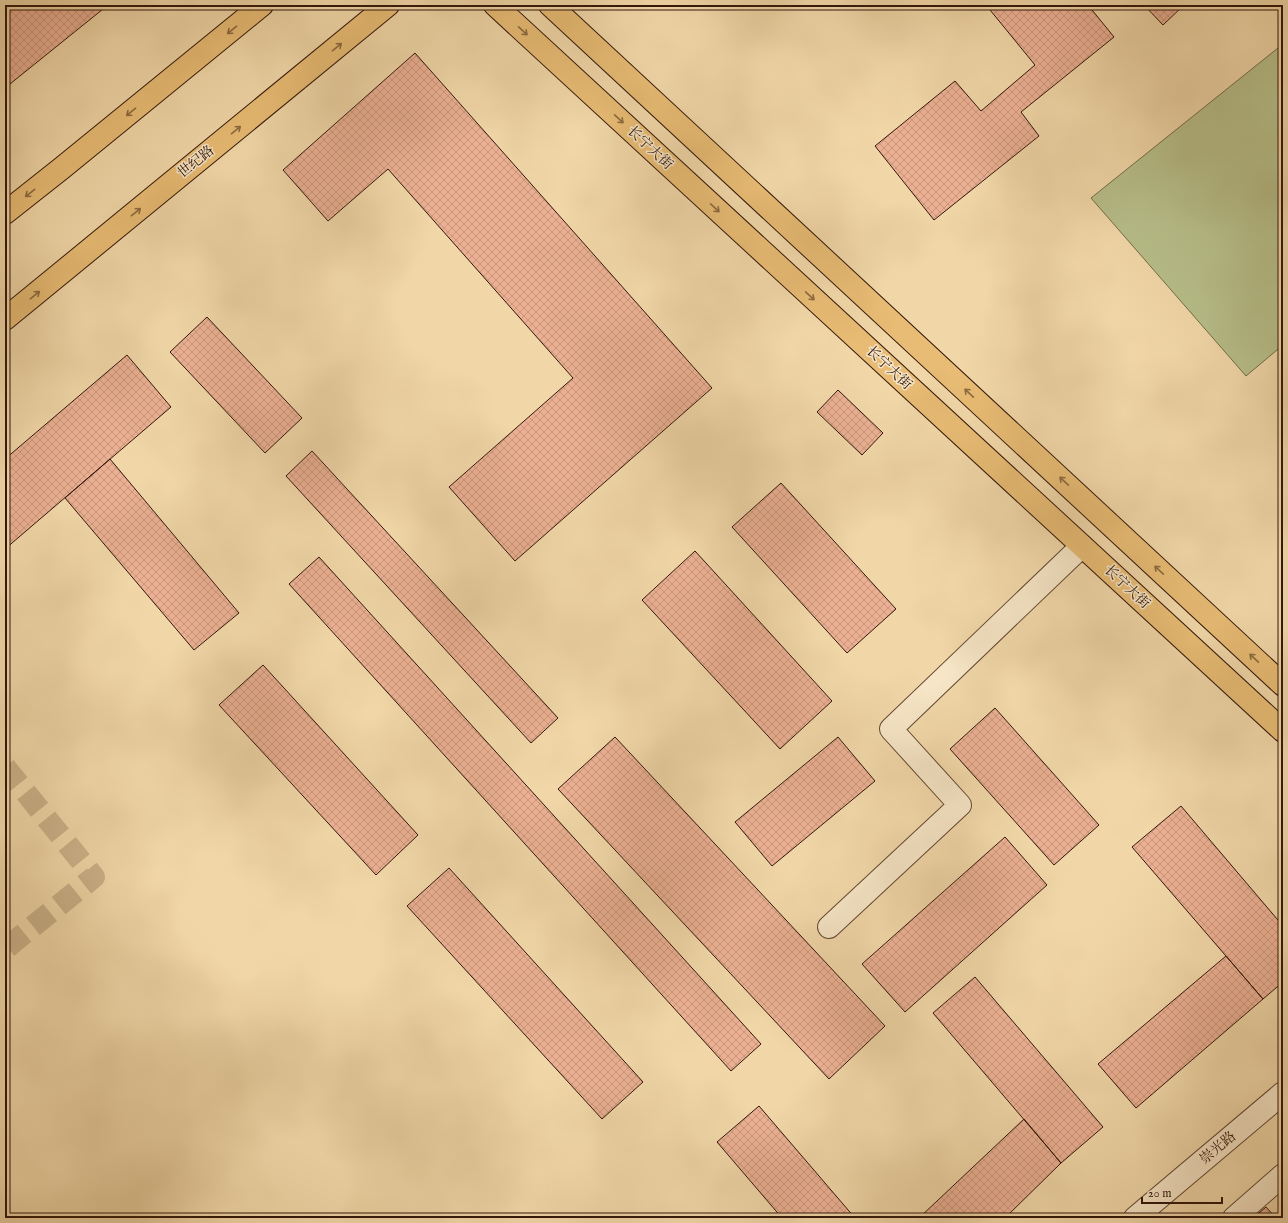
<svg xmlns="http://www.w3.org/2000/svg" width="1288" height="1223" font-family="'IM FELL English','Noto Serif SC',serif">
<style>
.park{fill:#b7bf8a;stroke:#746b4a}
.building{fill:url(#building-cross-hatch);stroke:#32170b}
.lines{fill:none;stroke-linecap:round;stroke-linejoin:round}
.minor-tunnel{stroke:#cbb189;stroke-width:22;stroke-dasharray:22 11;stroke-linecap:butt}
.minor-casing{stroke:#624732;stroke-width:24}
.major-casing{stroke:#32170b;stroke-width:24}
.minor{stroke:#f6e5c6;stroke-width:22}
.major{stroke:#e8bc74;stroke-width:22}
.oneway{stroke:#8d6a40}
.labels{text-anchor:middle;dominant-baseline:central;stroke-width:3;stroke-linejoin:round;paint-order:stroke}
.street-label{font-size:14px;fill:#32170b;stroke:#f6e5c6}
</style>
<defs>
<pattern id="building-cross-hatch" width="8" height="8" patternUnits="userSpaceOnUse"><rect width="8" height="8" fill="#ebb093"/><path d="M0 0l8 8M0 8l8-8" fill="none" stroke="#ca977d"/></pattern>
</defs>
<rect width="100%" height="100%" fill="#f1d7a8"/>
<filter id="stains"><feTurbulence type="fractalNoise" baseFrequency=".005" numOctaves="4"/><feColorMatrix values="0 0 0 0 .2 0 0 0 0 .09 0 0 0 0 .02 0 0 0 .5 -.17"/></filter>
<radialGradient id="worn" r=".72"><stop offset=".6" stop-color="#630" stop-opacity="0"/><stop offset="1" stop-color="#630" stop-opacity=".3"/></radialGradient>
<path class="park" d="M 1283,44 L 1283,345 L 1246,376 L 1091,198 Z"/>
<path class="building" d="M 5,5 L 108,5 L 5,88 Z
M 986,5 L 1088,5 L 1114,37 L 1021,112 L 1039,136 L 934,220 L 875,146 L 955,81 L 981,111 L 1035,65 Z
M 1144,5 L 1184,5 L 1163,25 Z
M 415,53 L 712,388 L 515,561 L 449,487 L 573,378 L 388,169 L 328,221 L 283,170 Z
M 207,317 L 302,418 L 265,453 L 170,352 Z
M 127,355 L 171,407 L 5,549 L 5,459 Z
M 838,390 L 883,433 L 862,455 L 817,412 Z
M 312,451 L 558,718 L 531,743 L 286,476 Z
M 110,459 L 239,613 L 194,650 L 65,498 Z
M 781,483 L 896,609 L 847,653 L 732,527 Z
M 695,551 L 832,701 L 780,749 L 642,600 Z
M 319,557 L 761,1044 L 731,1071 L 289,584 Z
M 263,665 L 418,835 L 376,875 L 219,705 Z
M 995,708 L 1099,825 L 1054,865 L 950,749 Z
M 615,737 L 885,1026 L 829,1079 L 558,789 Z
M 838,737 L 875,781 L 772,866 L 735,822 Z
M 1181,806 L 1283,926 L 1283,982 L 1263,999 L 1132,847 Z
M 1005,837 L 1047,885 L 905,1012 L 862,964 Z
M 449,868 L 643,1082 L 602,1119 L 407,906 Z
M 1226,956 L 1263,999 L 1136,1108 L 1098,1064 Z
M 975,977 L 1103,1127 L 1061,1163 L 933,1013 Z
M 759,1106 L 855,1218 L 782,1218 L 717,1142 Z
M 1024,1119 L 1061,1163 L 1005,1218 L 919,1218 Z
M 1266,1207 L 1276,1218 L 1253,1218 Z"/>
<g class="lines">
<path class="minor-tunnel" d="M 5,767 L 94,877 L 5,949"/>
<g class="minor-casing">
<path id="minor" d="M 829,927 L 960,805 L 891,729 L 1082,546
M 1135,1218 L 1283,1093
M 1234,1218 L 1283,1175"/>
</g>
<g class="major-casing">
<path id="major" d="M 495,5 L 1283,731
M 550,5 L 1283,685
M 5,213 L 62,168 L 262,5
M 5,319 L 388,5"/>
</g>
<use href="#minor" class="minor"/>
<use href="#major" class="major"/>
</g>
<defs><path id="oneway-shaft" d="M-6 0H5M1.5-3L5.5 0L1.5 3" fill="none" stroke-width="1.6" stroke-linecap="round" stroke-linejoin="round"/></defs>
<g class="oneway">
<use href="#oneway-shaft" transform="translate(232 30) rotate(141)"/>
<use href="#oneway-shaft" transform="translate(523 31) rotate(43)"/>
<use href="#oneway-shaft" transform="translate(337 47) rotate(-39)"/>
<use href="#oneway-shaft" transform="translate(131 112) rotate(141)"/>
<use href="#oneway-shaft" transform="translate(619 119) rotate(43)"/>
<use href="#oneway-shaft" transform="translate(236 130) rotate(-39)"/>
<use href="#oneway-shaft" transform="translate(30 193) rotate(142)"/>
<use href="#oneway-shaft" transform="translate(715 208) rotate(43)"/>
<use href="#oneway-shaft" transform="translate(136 212) rotate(-39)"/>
<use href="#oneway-shaft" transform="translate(35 295) rotate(-39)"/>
<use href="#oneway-shaft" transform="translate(810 296) rotate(43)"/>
<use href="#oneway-shaft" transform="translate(969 393) rotate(-137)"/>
<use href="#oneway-shaft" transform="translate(1064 481) rotate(-137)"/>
<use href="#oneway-shaft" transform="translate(1159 570) rotate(-137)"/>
<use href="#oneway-shaft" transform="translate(1254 658) rotate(-137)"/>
</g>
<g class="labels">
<g class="street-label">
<text transform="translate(650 148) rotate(43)">长宁大街</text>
<text transform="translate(196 162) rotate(-39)">世纪路</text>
<text transform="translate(889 368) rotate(43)">长宁大街</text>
<text transform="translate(1127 587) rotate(43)">长宁大街</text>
<text transform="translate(1218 1148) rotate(-40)">崇光路</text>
</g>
</g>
<rect width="1288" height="1223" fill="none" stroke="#f1d7a8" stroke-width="20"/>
<rect x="6" y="6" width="1276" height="1211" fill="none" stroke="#32170b" stroke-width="2"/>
<rect x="10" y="10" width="1268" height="1203" fill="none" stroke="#32170b"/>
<path d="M1142 1197v6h80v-6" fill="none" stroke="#32170b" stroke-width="2"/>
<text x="1148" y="1197" font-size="12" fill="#32170b" stroke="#f6e5c6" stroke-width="3" paint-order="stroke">20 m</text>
<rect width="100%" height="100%" filter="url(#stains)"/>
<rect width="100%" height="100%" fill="url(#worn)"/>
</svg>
